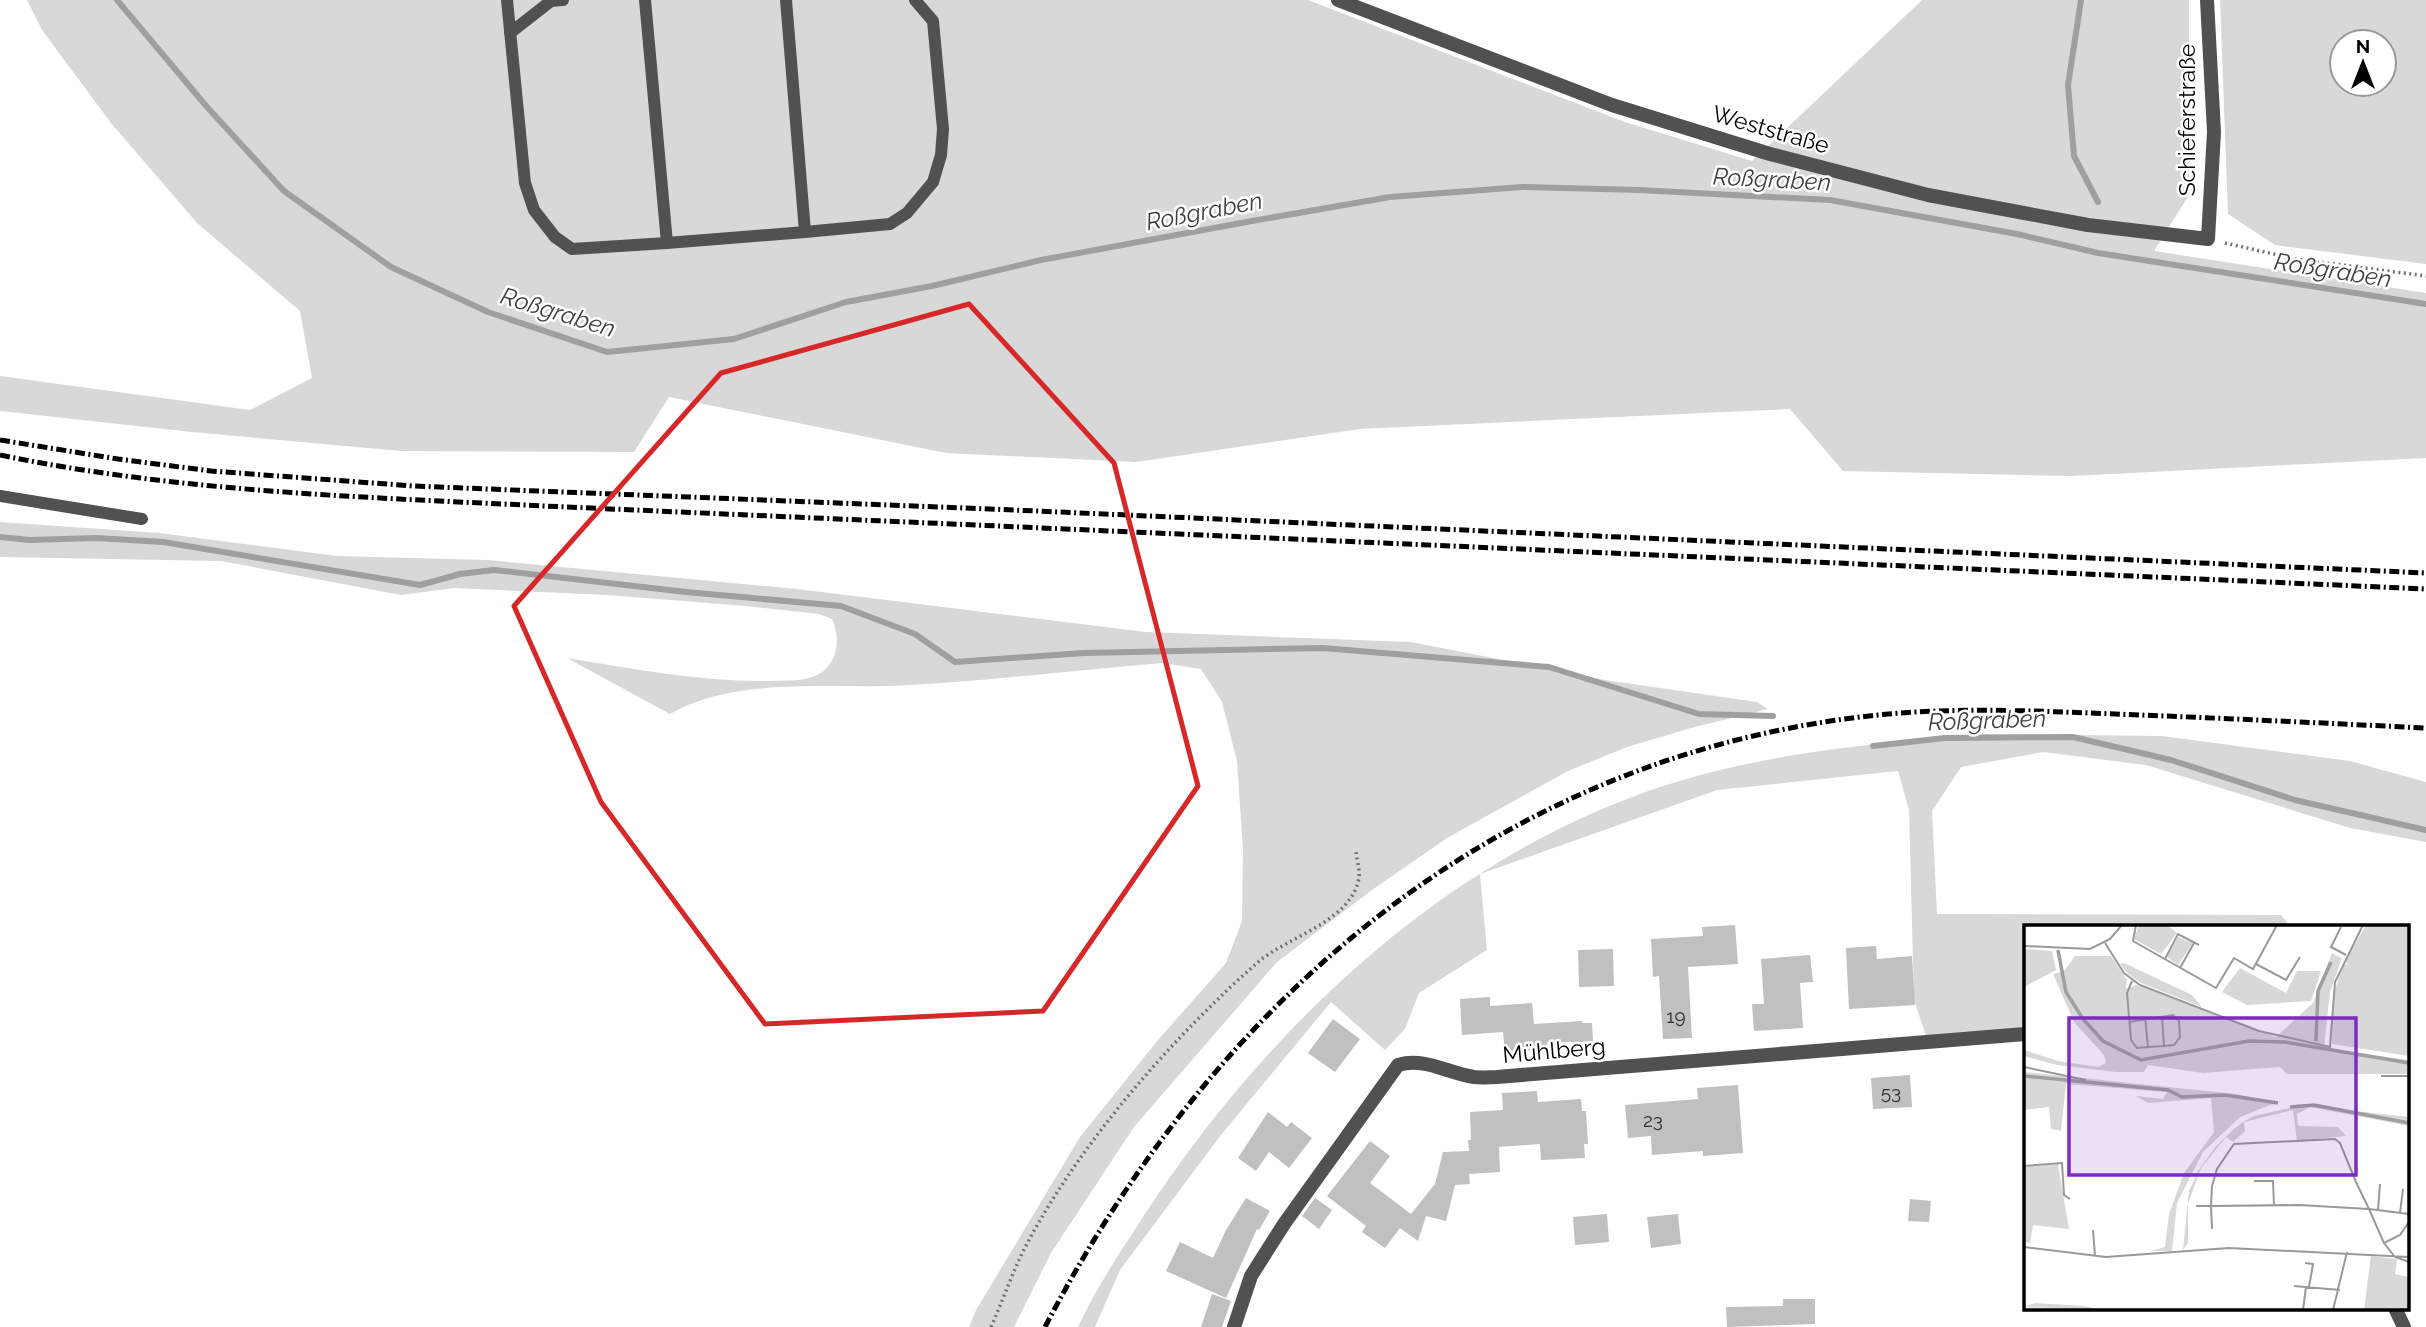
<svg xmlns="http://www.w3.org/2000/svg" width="2426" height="1327" font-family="Raleway,sans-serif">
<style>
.green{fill:#d8d8d8;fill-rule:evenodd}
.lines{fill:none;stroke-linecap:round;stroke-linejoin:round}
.stream{stroke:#9f9f9f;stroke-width:6}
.building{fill:#c0c0c0}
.path{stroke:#737373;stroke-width:3.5;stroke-dasharray:2 3.5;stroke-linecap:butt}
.service{stroke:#515151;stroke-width:12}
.minor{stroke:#515151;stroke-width:14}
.rail{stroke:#000;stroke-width:5;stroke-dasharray:10 3.5 2 3.5;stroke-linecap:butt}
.marked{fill:none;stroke:#d62828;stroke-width:5;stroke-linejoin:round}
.labels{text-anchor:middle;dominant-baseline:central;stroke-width:5;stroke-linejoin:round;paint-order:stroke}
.number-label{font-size:19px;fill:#303030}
.street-label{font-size:23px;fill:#000;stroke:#fff}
.water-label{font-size:24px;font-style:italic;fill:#404040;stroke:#fff}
.inset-river{fill:none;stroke:#9f9f9f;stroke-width:3.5}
.inset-road{fill:none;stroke:#999;stroke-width:2}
.view{fill:#7b2cbf;fill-opacity:0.15;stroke:#7b2cbf;stroke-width:3.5}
.inset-edge{fill:none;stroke:#000;stroke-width:3.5}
</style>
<rect width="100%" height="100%" fill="#fff"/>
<path class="green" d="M 27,0 L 1308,0 L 1625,122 L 1752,161 L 1922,0 L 2189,0 L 2189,195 L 2154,251 L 2426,293 L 2426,458 L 2072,476 L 1843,471 L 1790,409 L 1360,429 L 1136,462 L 946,453 L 669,397 L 634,452 L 401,451 L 192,432 L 0,411 L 0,376 L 250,410 L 312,378 L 300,311 L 197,223 L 111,123 L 42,30 Z
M 2220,0 L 2426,0 L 2426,264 L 2275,245 L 2228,214 ZM 2384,42 L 2384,84 L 2342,84 L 2342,42 Z
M 0,522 L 159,533 L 337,556 L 488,560 L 797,589 L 1146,632 L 1411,642 L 1605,680 L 1757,702 L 1768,709 L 1691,728 L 1627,747 L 1568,771 L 1447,838 L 1372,890 L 1277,962 L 1134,1127 L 1051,1253 L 1014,1327 L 969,1327 L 976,1310 L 1080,1137 L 1158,1040 L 1226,963 L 1242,921 L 1243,849 L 1237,761 L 1222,702 L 1201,669 L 1162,663 C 1078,670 995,680 911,685 C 834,690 737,675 670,714 L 567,658 C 634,669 701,682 770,681 C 784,680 799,682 812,677 C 837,669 842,640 832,619 L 819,614 L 747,606 L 607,595 L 454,588 L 401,595 L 221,561 L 0,557 Z
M 1984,734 L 2162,736 L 2350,761 L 2426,782 L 2426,842 L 2350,828 L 2146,765 L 2043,752 L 1961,767 L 1932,811 L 1937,914 L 2281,915 L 2290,926 L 2025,926 L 2025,1030 L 1927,1039 L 1914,1000 L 1909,810 L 1898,771 L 1717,790 L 1480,874 L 1487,950 L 1419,993 L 1405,1029 L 1385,1050 L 1331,1002 L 1221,1135 L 1120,1270 L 1095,1327 L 1078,1327 C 1097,1286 1121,1251 1145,1214 C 1262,1035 1432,871 1635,796 C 1747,754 1865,744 1984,734 Z"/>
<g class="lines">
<path class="stream" d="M 117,0 L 207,107 L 284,191 L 391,267 L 488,312 L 607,352 L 734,339 L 846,302 L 932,286 L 1041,260 L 1252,221 L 1390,197 L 1522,187 L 1639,190 L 1830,200 L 2017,234 L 2098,253 L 2426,304
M 2081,0 L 2068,85 L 2074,156 L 2098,202
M 0,537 L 30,540 L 96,538 L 163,542 L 420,585 L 460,574 L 494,570 L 686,592 L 841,606 L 915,634 L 955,662 L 1084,653 L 1323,648 L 1549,667 L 1699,714 L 1773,716
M 1873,746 L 1945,738 L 2073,737 L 2171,760 L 2295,800 L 2426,830"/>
</g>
<path class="building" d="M 1735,925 L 1738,964 L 1688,967 L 1692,1038 L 1663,1039 L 1659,976 L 1653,977 L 1651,939 L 1703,936 L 1702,927 Z
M 1876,946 L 1877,959 L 1912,956 L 1915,1005 L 1849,1009 L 1846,948 Z
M 1613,949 L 1614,986 L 1579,987 L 1578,950 Z
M 1810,955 L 1813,982 L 1800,983 L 1803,1028 L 1754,1031 L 1752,1004 L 1764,1004 L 1761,959 Z
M 1490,997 L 1490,1006 L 1532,1003 L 1534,1024 L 1582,1021 L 1582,1023 L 1592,1023 L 1593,1042 L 1547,1042 L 1548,1049 L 1505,1052 L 1503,1032 L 1462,1035 L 1460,999 Z
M 1333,1019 L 1360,1039 L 1335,1072 L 1308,1053 Z
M 1910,1075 L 1912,1107 L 1873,1109 L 1871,1078 Z
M 1738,1085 L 1743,1153 L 1703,1156 L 1703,1151 L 1652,1155 L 1651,1136 L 1628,1138 L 1625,1105 L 1698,1099 L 1697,1088 Z
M 1537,1091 L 1538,1102 L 1581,1099 L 1582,1111 L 1586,1111 L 1588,1144 L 1584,1144 L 1585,1158 L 1541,1160 L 1540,1144 L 1499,1147 L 1500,1172 L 1469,1174 L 1470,1184 L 1455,1185 L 1446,1221 L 1426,1216 L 1428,1210 L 1418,1241 L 1400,1228 L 1385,1248 L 1362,1232 L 1366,1226 L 1327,1196 L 1370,1141 L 1390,1156 L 1370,1183 L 1411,1214 L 1435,1184 L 1443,1152 L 1469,1151 L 1468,1140 L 1471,1140 L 1470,1112 L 1503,1110 L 1502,1093 Z
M 1268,1112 L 1287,1127 L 1291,1122 L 1312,1138 L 1289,1168 L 1269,1152 L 1256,1171 L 1238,1158 Z
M 1246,1198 L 1270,1211 L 1259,1230 L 1257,1229 L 1226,1298 L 1166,1271 L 1180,1242 L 1213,1258 L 1226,1230 Z
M 1315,1198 L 1332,1210 L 1319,1229 L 1302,1216 Z
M 1910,1199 L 1931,1201 L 1929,1222 L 1908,1221 Z
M 1607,1214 L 1609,1242 L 1575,1245 L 1573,1217 Z
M 1678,1214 L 1681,1244 L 1651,1248 L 1647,1217 Z
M 1212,1294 L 1231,1301 L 1222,1327 L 1201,1327 Z
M 1783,1299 L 1815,1299 L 1815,1324 L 1727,1327 L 1726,1307 L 1783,1306 Z"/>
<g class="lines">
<path class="path" d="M 2225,243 L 2296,259 L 2426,276
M 991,1327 C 1004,1298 1014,1267 1029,1240 C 1082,1141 1173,1037 1257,963 C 1288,936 1351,922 1359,878 C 1360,870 1357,860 1356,852"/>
<path class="service" d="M 507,0 L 525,183 L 534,210 L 555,237 L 572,249 L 667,243 L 645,0
M 510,33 L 551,1 L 563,0
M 805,232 L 890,224 L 907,213 L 933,182 L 941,155 L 943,129 L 933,21 L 915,0
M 667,243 L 805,232 L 786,0
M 0,496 L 142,519"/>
<path class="minor" d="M 1338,0 L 1612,105 L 1770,154 L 1928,195 L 2088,225 L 2208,239 L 2214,132 L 2207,0
M 2395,1308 L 2404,1327
M 1234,1327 L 1251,1276 L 1284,1224 L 1398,1065 C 1425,1057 1447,1073 1474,1077 C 1482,1078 1490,1077 1497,1077 L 2025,1034"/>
<path class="rail" d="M 0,440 L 118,459 L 211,471 L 413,486 L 1014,510 L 2426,573
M 0,455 C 179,492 362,497 544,506 L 2426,589
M 1045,1327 C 1216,997 1500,754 1878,715 C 1957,707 2037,711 2115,714 C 2219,718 2322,723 2426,728"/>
</g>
<path class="marked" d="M 969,304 L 1114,463 L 1198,786 L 1043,1011 L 765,1024 L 601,802 L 514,606 L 721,373 Z"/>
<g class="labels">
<g class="number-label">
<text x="1676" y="1016">19</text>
<text x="1891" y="1092">53</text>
<text x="1653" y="1120">23</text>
</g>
<g class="street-label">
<text transform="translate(2186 120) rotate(-90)">Schieferstraße</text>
<text transform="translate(1771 129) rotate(16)">Weststraße</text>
<text transform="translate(1554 1050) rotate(-5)">Mühlberg</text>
</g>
<g class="water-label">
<text transform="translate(1772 179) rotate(3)">Roßgraben</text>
<text transform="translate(1204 211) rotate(-11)">Roßgraben</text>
<text transform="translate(2333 270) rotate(9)">Roßgraben</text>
<text transform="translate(558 312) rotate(17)">Roßgraben</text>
<text transform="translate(1987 720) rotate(-2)">Roßgraben</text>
</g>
</g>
<g transform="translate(2024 925)">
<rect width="385" height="385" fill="#fff"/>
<path d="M 115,0 L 143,0 L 153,8 L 137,29 L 110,14 ZM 342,0 L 385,0 L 385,131 L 308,119 L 309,70 L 320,38 L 325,41 L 321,36 ZM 154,12 L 169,18 L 154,40 L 143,32 ZM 0,24 L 28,26 L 32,45 L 0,62 ZM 308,28 L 318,33 L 306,67 L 300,123 L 385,135 L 385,149 L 263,149 L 256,142 L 179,148 L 124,140 L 120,147 L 92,147 L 33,140 L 0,131 L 0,125 L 34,136 L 74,142 L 82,138 L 80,130 L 50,97 L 29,49 L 40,46 L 51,31 L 87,31 L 103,55 L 102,64 L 112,60 L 252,112 L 289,78 ZM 100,38 L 168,70 L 178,82 L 117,58 L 103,48 L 96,39 ZM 216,43 L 262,68 L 273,46 L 297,46 L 287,76 L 223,80 L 198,67 ZM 0,147 L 212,169 L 254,177 L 216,192 L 179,227 L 153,278 L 148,326 L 127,326 L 141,322 L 145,289 L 160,248 L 190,207 L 187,173 L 124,178 L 112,171 L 139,174 L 143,167 L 42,159 L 37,206 L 27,204 L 25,182 L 0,185 ZM 279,180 L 385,192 L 385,201 L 286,182 L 273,189 L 274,201 L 314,202 L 322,211 L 273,216 L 269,185 L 220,197 L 221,206 L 209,217 L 202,212 L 177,243 L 164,279 L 164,318 L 159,325 L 165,266 L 174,246 L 192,221 L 210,204 L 219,197 L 230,191 ZM 34,239 L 45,304 L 9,300 L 6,318 L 0,317 L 0,242 ZM 347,331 L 373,334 L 371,349 L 385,352 L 385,385 L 340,385 ZM 11,378 L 61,381 L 76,385 L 0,382 Z" fill="#d8d8d8"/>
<path class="inset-river" d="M 34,25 L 42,67 L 59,94 L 79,116 L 117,135 L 225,116 L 261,117 L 385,138M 292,116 L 294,66 L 307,37M 0,151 L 144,165 L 158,172 L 201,170 L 254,178M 266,182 L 290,180 L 385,198"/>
<path class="inset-road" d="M 112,0 L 109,16 L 192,63 L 210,33 L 229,44 L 253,0M 317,2 L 307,22 L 322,30M 81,18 L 100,48 L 116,60 L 235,106 L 306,122 L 311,57 L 339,0M 0,21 L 66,24 L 86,14 L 98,0M 141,34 L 154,9 L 175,20M 232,39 L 262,55 L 276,32M 156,43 L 170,18M 108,56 L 103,68 L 107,115 L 113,123 L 124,122 L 121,92M 105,97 L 149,90 L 155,96 L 156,112 L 150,120 L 140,121M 124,122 L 140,121 L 138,91M 0,142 L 62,155M 357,151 L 385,151M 0,241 L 38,238 L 40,270 L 46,274M 230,256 L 249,256 L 250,280M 172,281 L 187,281 L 188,304M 354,285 L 356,259M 376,288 L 379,264M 385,289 L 345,284 L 275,280 L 187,281 L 188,261 L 193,244 L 210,219 L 311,214 L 316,218 L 332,257 L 345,284 L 360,318 L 371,332 L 385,337M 69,305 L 71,331M 360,318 L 376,310 L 385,297M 0,322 L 82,332 L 205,323 L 385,332M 281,338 L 289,339 L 285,362M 270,361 L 316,365M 279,385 L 282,362M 309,385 L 323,327"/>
<path class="view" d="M 45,93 L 332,93 L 332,250 L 45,250 Z"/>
<rect width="385" height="385" class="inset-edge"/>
</g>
<g transform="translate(2363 63)"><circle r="33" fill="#ffffff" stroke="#999999" stroke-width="2"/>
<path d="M0-5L12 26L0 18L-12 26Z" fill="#000000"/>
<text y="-10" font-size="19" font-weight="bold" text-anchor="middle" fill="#000000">N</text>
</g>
</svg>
